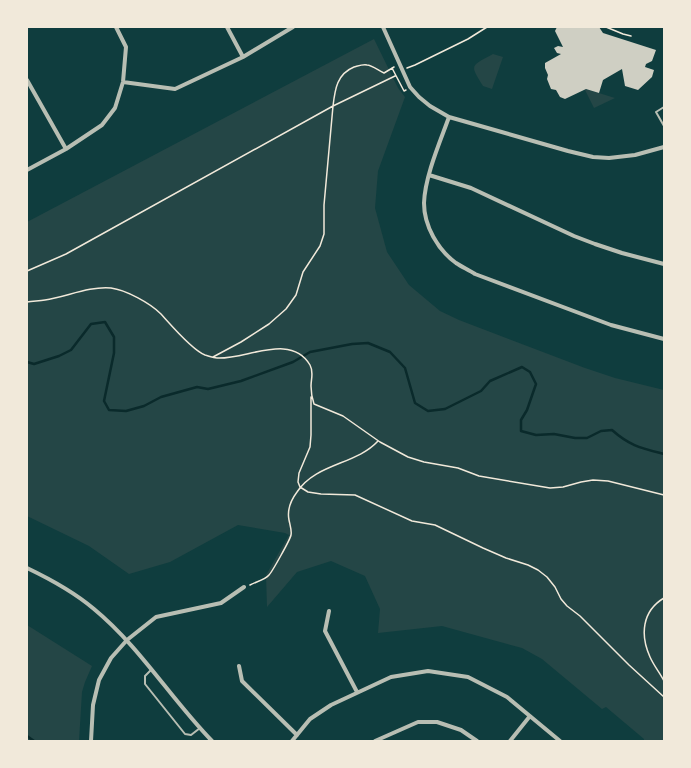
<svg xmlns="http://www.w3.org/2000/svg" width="691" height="768" font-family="'Space Grotesk',sans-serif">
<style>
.green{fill:#244646}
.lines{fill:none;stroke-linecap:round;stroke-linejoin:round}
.stream{stroke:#0a2a2b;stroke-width:2.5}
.building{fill:#cfcfc3}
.path{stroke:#f1e9da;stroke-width:1.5}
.service{stroke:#b8beb3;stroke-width:2}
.minor{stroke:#b8beb3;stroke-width:4}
</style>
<rect width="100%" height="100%" fill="#0f3d3e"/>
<path class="green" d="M 374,39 L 398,88 L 405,97 L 378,171 L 375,208 L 387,252 L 409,285 L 440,311 L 459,320 L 585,368 L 615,378 L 664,390 L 664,741 L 644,741 L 644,739 L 606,707 L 602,709 L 542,659 L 522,648 L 442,626 L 378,633 L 380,609 L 365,576 L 331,561 L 297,572 L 267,607 L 266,575 L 289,535 L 285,533 L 238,525 L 170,562 L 129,574 L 89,546 L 27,516 L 27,222 Z
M 493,54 L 503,57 L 492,89 L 483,86 C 469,64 471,66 493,54 Z
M 586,89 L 615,98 L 594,108 L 585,90 Z
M 27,625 L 92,666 L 85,682 L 82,692 L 79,741 L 27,741 Z"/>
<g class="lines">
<path class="stream" d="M 27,362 L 34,364 L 59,356 L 71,350 L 91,324 L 105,322 L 114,337 L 114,353 L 104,401 L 109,410 L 126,411 L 144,406 L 161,397 L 197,387 L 208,389 L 241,381 L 293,362 L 310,352 L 352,344 L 368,343 L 390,352 L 405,368 L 415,403 L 428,411 L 445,409 L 481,391 L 490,381 L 522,367 L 530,372 L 536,384 L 527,410 L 521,420 L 521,431 L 536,435 L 554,434 L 575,438 L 587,438 L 601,431 L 612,430 C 630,446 641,448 664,454
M 27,736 L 34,741"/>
</g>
<path class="building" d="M 557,27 L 599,27 L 603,33 L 656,50 L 652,61 L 646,64 L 645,67 L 654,70 L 652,77 L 638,90 L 625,86 L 622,69 L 603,80 L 599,93 L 586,89 L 565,99 L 560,97 L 556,90 L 551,89 L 547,79 L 548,75 L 545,68 L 545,63 L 561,54 L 557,53 L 554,48 L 558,46 L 563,47 L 555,31 Z"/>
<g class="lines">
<path class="path" d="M 606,27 L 623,34 L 631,36
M 392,68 L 404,91 L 406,90
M 407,68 L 415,65 L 468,39 L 487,27
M 27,271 L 66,254 L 333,106 C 335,89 337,74 354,67 C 358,66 363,64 367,65 C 372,65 379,71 384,73 L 394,67
M 27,302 C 33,301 39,301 45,300 C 66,297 89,286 111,288 C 126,290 150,303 161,314 C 171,325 192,350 205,355 C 209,356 213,358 217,358 C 245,360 291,332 310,365 C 314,372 311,379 311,386 C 311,393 312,398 314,404 L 343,416 L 380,442 L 408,457 L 424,462 L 458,468 L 479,476 L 550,488 L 563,487 L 581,482 L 593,480 L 608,481 L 664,495
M 213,357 L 241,342 L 269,324 L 286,309 L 296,295 L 303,272 L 320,246 L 324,234 L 324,205 L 333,106 L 395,76
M 311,397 L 311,435 L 310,447 L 299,473 L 298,482 L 300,487 L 308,492 L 321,494 L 355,495 L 412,521 L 435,525 L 483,548 L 506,558 L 528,565 L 538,570 L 547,577 L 555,587 L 561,599 L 567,606 L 580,616 L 629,665 L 664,697
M 250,585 C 255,582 265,580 269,575 C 272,572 290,540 291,535 C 292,531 290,525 289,520 C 287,510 291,500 297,492 C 316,463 356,465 378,441
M 664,598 C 642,611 640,635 650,657 C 654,666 660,673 664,681"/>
<path class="service" d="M 664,107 L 656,112 L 664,126
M 151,670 L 145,676 L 145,684 L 185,734 L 191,735 L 200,728"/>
<path class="minor" d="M 227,27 L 243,57
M 383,27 L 410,87 L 419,97 L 430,106 L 449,117 L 568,151 L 593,157 L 609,158 L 635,155 L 664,147
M 27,80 L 66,149
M 123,82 L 175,89 L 243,57 L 293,27
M 449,117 C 440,142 425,176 424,203 C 424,226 438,250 456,263 C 462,267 469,270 475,274 L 611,325 L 664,339
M 27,170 L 66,149 L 102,125 L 115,108 L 123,82 L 126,47 L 116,27
M 429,175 L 471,188 L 574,236 L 595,244 L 622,253 L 664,264
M 27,568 C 50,579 74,592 94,609 C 140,647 171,699 212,741
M 329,611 L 325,631 L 357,692
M 239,666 L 242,681 L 297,735
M 91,741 L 93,705 L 99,680 L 111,658 L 127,640 L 156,617 L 221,603 L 244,587
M 292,741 L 310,719 L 331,705 L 391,677 L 428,671 L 468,677 L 507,697 L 560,741
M 375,741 L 418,722 L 437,722 L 461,730 L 477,741
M 510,741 L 530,716"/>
</g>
<rect width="691" height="768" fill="none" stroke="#f1e9da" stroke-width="56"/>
</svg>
